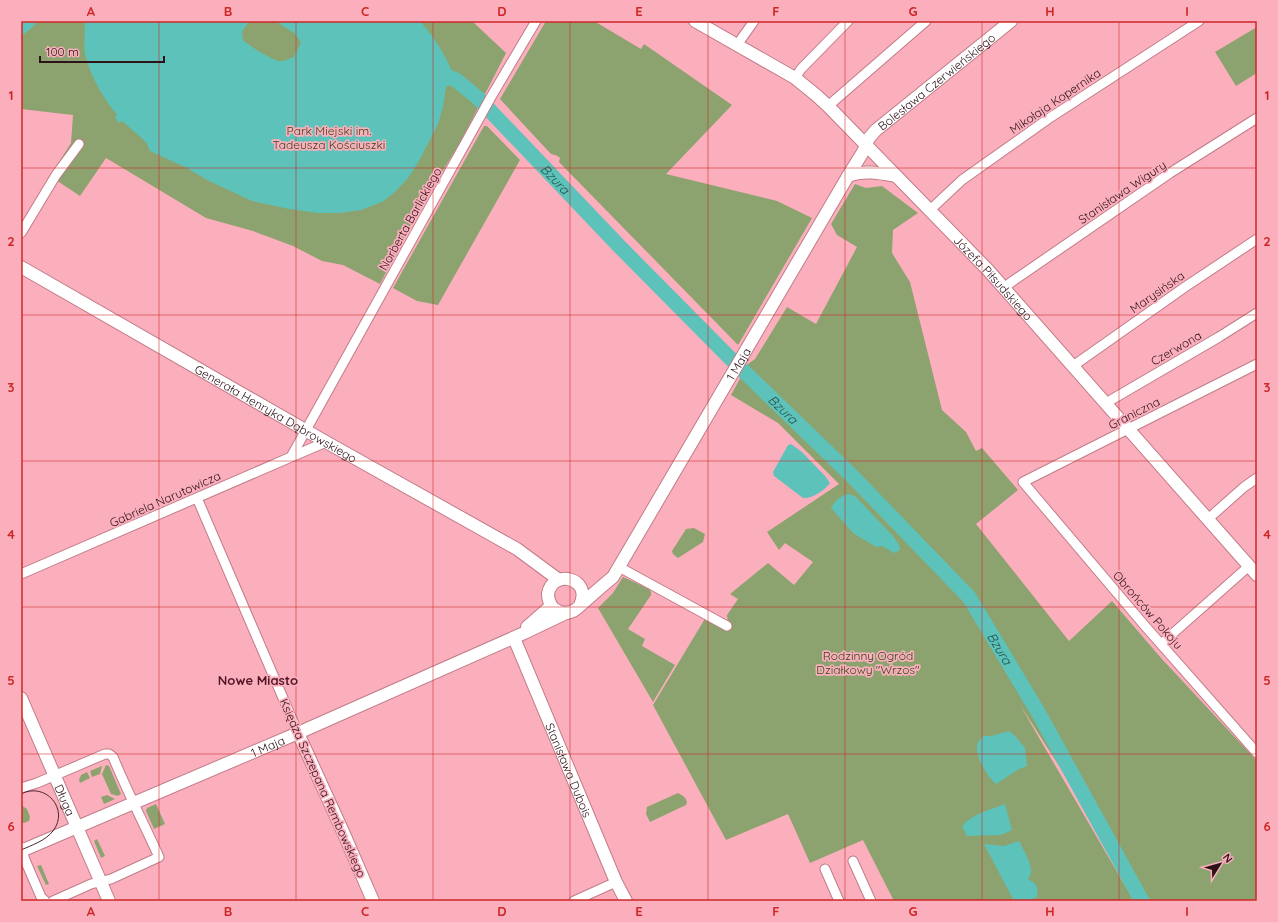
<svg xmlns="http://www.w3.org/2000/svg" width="1278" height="922" font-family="Quicksand,sans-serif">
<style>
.green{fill:#8ca36f}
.water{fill:#5dc2b9}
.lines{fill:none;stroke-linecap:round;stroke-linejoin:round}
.river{stroke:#5dc2b9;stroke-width:15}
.street-casing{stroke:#c27b88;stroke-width:11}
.secondary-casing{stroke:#c27b88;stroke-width:14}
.street{stroke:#fff;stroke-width:9}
.secondary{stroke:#fff;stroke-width:12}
.tram{stroke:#49272e;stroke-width:1}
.grid{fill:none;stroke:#ce2727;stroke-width:1;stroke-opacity:0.55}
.labels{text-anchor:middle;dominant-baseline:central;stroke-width:3.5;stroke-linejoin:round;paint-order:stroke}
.street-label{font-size:12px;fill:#2d1218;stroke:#fbafbd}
.park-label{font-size:12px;fill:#334515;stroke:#fbafbd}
.water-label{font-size:13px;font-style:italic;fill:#25524e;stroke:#fbafbd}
.neighbourhood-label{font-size:13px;font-weight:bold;fill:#531627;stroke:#fbafbd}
.neatline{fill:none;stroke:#ce2727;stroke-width:1.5}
.grid-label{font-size:13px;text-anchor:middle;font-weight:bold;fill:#ce2727}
</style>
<rect width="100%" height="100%" fill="#fbafbd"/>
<path class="green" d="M 21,21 L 472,21 L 506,53 L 461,141 L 418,211 L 380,284 L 343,265 L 322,261 L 293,246 L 253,231 L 206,218 L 106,158 L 80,196 L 50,176 L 71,143 L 73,115 L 21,109 Z
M 546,21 L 594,21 L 641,49 L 644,44 L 732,105 L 666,174 L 777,201 L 812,218 L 738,345 L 559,162 L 560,158 C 557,155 555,155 551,154 L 500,99 Z
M 1257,27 L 1257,73 L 1236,86 L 1215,52 Z
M 484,126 L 487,126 L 520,160 L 438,305 L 417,301 L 393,288 Z
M 855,184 L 866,188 L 882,186 L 918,213 L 893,230 L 892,253 L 910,282 L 942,410 L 966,432 L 976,451 L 982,448 L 1018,490 L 976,524 L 1069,641 L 1112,601 L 1161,658 L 1257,761 L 1257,901 L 1146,901 L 1020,705 L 1134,901 L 894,901 L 863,840 L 810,863 L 788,814 L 726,840 L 653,705 L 706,617 L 728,623 L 727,615 L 738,599 L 730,594 L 768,563 L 794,585 L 813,562 L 785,543 L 779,550 L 767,532 L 839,484 L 778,423 L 731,395 L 748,364 L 755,359 L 787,307 L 816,324 L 857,247 L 837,235 L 831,224 Z
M 694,528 L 705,534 L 703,542 L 678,558 L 673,554 L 672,551 L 686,529 Z
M 623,577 L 649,589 L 651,592 L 651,595 L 628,629 L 645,639 L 642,646 L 675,665 L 653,702 L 598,608 L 613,593 Z
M 106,765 L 109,766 L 121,794 L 118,796 L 111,794 L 102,774 Z
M 102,766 L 100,774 L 92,777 L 90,771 Z
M 87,772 L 90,778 L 80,783 L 79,780 L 81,775 Z
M 678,793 C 683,796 689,799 686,805 L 650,822 L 646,814 L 647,807 Z
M 107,795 L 115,799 L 104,804 L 101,797 Z
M 156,804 L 165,824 L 154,829 L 146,811 L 147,808 Z
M 21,805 L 27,809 L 30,817 L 29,821 L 24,823 L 21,822 Z
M 97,839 L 105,856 L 101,858 L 94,841 Z
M 41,865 L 49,884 L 46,885 L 37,866 Z"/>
<path class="water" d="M 85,21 L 249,21 L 242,32 L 243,40 C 249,46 271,59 279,61 C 284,62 290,58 294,57 L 301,42 L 294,33 L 275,21 L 420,21 C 433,36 443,51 451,69 C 453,74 456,75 456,80 L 446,87 L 443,107 L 438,124 L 419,161 L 408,178 L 395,192 L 382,202 L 361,210 L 340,213 L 318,213 L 289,209 L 252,201 L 207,180 L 187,168 L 150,151 L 146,142 L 122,121 L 119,123 L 115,118 L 117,115 C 104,99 92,79 86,58 C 83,50 85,31 85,21 Z
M 791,444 L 802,452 L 825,476 L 830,483 C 825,490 812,499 803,498 L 774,476 L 773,472 L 788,445 Z
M 848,494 L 855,496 L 893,536 L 899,545 L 900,550 L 894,553 L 882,546 L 876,547 L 853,533 L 831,508 C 835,501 840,496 848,494 Z
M 1009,731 L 1016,737 L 1025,748 L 1027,766 L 1019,769 L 996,784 C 987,776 973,755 978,742 C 979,740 982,738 984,736 L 991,736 Z
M 1005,804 L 1012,830 L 1001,835 L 967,836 L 962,826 C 974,813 989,810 1005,804 Z
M 1019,841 C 1023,850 1037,870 1028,878 C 1029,880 1031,881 1033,882 C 1038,885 1038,892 1037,897 L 1028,901 L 1014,901 L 984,844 L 1004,846 Z"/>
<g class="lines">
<g class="river">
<path d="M 21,27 L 28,21"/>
<path id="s1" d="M 437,72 L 456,80 L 478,98 L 620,247 L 728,356 L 853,477 L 969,597 L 1038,712 L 1142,901"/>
</g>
<g class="street-casing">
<path id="street" d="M 737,45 L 754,21
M 795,78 L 801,69 L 848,21
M 828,106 L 926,21
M 930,210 L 962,180 L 1048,119 L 1199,21
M 21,233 L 56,175 L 79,144
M 1004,289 L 1010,283 L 1170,173 L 1257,118
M 1257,364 L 1023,482 L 1145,626 L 1257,753
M 1073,366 L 1185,287 L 1257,239
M 1106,404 L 1111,400 L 1219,337 L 1257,313
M 291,457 L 326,442
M 197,498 L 298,733
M 1208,519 L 1244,487 L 1257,478
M 619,567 L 727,626
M 21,574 L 291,457 L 491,97 L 536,21
M 1161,644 L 1249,566
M 21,788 L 37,783 L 105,754 L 109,754 L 113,757 C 127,791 144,824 159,857 L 111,879 L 91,884 L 53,901
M 21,847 L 25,860 L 41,897 L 45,901
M 853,861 L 871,901
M 825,869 L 839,901
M 574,901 L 616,882"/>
</g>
<g class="secondary-casing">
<g id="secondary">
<path id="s2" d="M 695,21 L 795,78 L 816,95 L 828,106 L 988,270 L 1257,575"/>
<path d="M 848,176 C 864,170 879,173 896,176"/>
<path id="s3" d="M 21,267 L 326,442 L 517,549 L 559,580"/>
<path id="s4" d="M 580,605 C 593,578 552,568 548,594 C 548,599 550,604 553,608 C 558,612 564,614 570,612 C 576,611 578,607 583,603 C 593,594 603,585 613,577 L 848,176 L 863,152 L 869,138 L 876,130 L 1011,21"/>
<path d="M 527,627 L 551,606"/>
<path id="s5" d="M 514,638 L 616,882 L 626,901"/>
<path id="s6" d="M 21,698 L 109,901"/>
<path d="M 298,733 L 344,834 L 373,901"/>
<path id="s7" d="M 21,851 L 298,733 L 524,633 L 566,613"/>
</g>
</g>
<use href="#street" class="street"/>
<use href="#secondary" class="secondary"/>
<path class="tram" d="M 21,794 C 45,781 70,809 53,831 C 45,841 32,845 21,850"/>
</g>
<path class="grid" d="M 159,21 L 159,901M 296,21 L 296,901M 433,21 L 433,901M 570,21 L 570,901M 708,21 L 708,901M 845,21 L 845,901M 982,21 L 982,901M 1119,21 L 1119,901M 21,168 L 1257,168M 21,315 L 1257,315M 21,461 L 1257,461M 21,607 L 1257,607M 21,754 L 1257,754"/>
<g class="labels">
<g class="street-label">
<text stroke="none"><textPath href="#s4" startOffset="747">Bolesława Czerwieńskiego</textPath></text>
<text transform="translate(1055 101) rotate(-34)">Mikołaja Kopernika</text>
<text transform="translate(1122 192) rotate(-34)">Stanisława Wigury</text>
<text transform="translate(410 219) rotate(-61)">Norberta Barlickiego</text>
<text stroke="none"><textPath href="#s2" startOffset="397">Józefa Piłsudskiego</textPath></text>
<text transform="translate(1157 292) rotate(-35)">Marysińska</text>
<text transform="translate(1176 348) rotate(-30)">Czerwona</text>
<text stroke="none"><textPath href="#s4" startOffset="398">1 Maja</textPath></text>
<text stroke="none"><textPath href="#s3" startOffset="294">Generała Henryka Dąbrowskiego</textPath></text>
<text transform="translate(1134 413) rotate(-27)">Graniczna</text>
<text transform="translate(165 499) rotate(-24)">Gabriela Narutowicza</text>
<text transform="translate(1148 610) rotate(49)">Obrońców Pokoju</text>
<text stroke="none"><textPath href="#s7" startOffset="268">1 Maja</textPath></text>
<text stroke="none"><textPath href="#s5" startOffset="143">Stanisława Dubois</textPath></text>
<text transform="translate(323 788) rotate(66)">Księdza Szczepana Rembowskiego</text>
<text stroke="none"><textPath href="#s6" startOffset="111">Długa</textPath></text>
</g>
<g class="park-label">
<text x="329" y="130">Park Miejski im.<tspan x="329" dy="14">Tadeusza Kościuszki</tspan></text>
<text x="868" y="655">Rodzinny Ogród<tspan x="868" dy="14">Działkowy "Wrzos"</tspan></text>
</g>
<g class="water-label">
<text stroke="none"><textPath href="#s1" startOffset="161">Bzura</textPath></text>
<text stroke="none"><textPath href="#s1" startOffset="485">Bzura</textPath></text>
<text stroke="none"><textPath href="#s1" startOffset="809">Bzura</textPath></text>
</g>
<g class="neighbourhood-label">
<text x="258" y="680">Nowe Miasto</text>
</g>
</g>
<rect width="1278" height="922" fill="none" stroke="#fbafbd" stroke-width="44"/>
<g transform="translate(1220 864) rotate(53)" stroke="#fbafbd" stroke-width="3" paint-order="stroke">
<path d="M0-3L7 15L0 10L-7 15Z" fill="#2d1218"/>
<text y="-6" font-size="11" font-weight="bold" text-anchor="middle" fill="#2d1218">N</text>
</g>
<path d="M40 56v6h124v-6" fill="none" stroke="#2d1218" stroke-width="2"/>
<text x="46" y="56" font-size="12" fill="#2d1218" stroke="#fbafbd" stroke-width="3" paint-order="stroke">100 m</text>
<rect x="22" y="22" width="1234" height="878" class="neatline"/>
<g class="grid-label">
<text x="91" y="16">A</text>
<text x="228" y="16">B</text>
<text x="365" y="16">C</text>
<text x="502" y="16">D</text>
<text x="639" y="16">E</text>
<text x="776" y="16">F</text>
<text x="913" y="16">G</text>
<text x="1050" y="16">H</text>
<text x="1187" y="16">I</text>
<text x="11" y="100">1</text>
<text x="1267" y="100">1</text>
<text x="11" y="246">2</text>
<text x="1267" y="246">2</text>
<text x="11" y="392">3</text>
<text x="1267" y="392">3</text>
<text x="11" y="539">4</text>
<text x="1267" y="539">4</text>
<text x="11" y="685">5</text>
<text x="1267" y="685">5</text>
<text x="11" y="831">6</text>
<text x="1267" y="831">6</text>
<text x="91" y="916">A</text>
<text x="228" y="916">B</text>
<text x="365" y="916">C</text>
<text x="502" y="916">D</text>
<text x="639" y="916">E</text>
<text x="776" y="916">F</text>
<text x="913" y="916">G</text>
<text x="1050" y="916">H</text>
<text x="1187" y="916">I</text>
</g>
</svg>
